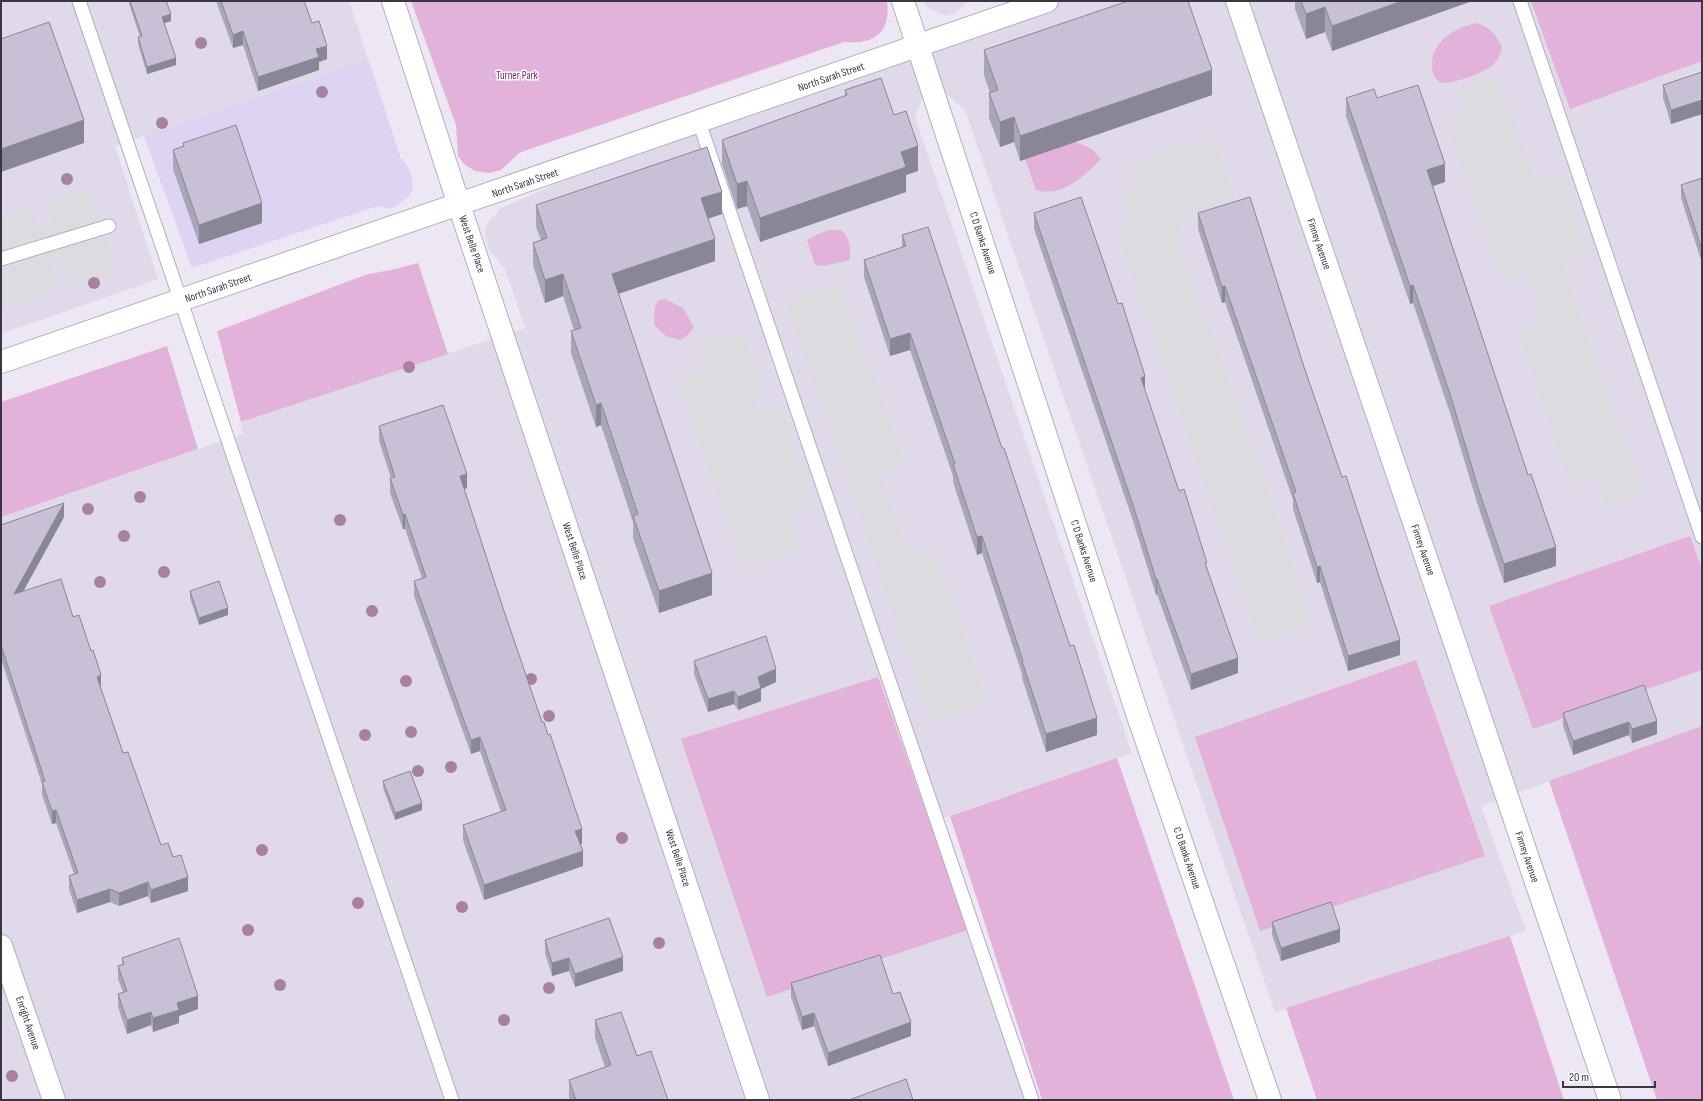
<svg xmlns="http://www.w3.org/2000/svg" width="1703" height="1101" font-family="'Sofia Sans Condensed',sans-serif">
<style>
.residential{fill:#e0d9e9}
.commercial{fill:#ddd3f2}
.green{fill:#e3b2da}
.parking{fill:#dddbe0}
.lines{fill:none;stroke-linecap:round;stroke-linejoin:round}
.service-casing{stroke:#b4adc0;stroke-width:15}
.minor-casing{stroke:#b4adc0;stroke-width:24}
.tertiary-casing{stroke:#b4adc0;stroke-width:24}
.service{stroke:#fff;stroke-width:13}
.minor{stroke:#fff;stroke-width:22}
.tertiary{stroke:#fff;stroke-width:22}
.tree{fill:#a8819e}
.wall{fill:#aba5b8}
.shaded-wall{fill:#8b8696}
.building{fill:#c7c0d6;stroke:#8b8696}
.labels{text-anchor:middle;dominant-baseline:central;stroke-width:3;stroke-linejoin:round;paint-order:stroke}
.park-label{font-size:11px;fill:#712e5a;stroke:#fff}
.street-label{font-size:11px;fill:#3b3644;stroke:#fff}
</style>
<rect width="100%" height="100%" fill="#ece7f2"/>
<path class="residential" d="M 1,1 L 349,1 L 368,59 L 115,146 L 158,279 L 1,334 Z
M 924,1 L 969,1 L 953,14 L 946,16 L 926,7 Z
M 1047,1 L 1702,1 L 1702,726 L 1481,806 L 1526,931 L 1275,1012 L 965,110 L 930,80 L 915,117 L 1132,753 L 931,822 L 1026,1100 L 1,1100 L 1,517 L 243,434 L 241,422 L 525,328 L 505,269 L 488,248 L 485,234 L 487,224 L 501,208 L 699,122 Z"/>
<path class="commercial" d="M 368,59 L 401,159 L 409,168 L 412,178 L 413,188 L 409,196 L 395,207 L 386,208 L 378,206 L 192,268 L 144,136 Z"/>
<path class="green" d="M 411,1 L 887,1 C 891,33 874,45 844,42 L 530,149 L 519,153 L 501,170 L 489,173 L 475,171 L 464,164 L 458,156 L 456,125 Z
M 1531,1 L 1702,1 L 1702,61 L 1570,109 Z
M 1476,23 C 1490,27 1497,35 1502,48 C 1500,54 1498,60 1494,64 C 1488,71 1448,87 1440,82 C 1435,79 1432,72 1432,66 C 1431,41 1455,28 1476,23 Z
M 1075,142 L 1092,149 L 1101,159 C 1084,176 1062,198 1036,190 L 1025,159 Z
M 830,230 L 841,230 C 851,240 850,246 850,260 L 824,266 L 815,265 L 807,240 L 818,234 Z
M 418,263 L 448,354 L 241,422 L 217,331 L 365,275 L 395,269 Z
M 665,299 L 683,308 L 694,327 L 688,335 L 680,340 L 666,336 L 654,325 L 655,306 L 659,300 Z
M 167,346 L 198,449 L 1,517 L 1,402 Z
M 1690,536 L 1702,570 L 1702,670 L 1533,729 L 1489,606 Z
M 1416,660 L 1485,856 L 1260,931 L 1195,737 Z
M 878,677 L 968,930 L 767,997 L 681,739 Z
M 1702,726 L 1702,1100 L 1657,1100 L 1549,781 Z
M 1117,758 L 1234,1100 L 1042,1100 L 950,816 Z
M 1510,936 L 1564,1100 L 1317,1100 L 1286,1008 Z"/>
<path class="parking" d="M 1498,76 L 1535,182 L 1562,174 L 1590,255 L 1562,264 L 1641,495 L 1606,507 L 1596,477 L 1571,485 L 1519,332 L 1541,325 L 1543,320 L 1529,277 L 1525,273 L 1501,281 L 1447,122 L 1467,115 L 1458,89 Z
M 1213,137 L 1233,199 L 1187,214 L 1181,220 L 1178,237 L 1313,625 L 1260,643 L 1116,226 L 1131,221 L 1124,199 L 1136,185 L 1129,163 Z
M 91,189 L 116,273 L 75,285 L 68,263 L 65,260 L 60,260 L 53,264 L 50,268 L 57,291 L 1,309 L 1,217 L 31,207 L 38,227 L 41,231 L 50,228 L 54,223 L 48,203 Z
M 841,282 L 904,464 L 883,471 L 880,476 L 907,554 L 913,556 L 933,550 L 986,703 L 931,721 L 786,301 Z
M 741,329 L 762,389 L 756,397 L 755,404 L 758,410 L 781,404 L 813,500 L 797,506 L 791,511 L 802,548 L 744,568 L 678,381 L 704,371 L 695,345 Z"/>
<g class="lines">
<g class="service-casing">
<path id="service" d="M 79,1 L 452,1100
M 1520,1 L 1702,537
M 699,122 L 1032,1100
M 1,259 L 109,226"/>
</g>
<g class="minor-casing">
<path id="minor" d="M 393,1 L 459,205 L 758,1100
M 903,1 L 1138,716 L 1270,1100
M 1237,1 L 1610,1100
M 1,946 L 54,1100"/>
</g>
<g class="tertiary-casing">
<path id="tertiary" d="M 1,362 L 1047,1"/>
</g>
<use href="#service" class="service"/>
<use href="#minor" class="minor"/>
<use href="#tertiary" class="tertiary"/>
</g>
<g class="tree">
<circle cx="201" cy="43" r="6"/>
<circle cx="322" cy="92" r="6"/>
<circle cx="162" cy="123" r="6"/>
<circle cx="67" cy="179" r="6"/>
<circle cx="94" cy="283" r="6"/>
<circle cx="409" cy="367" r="6"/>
<circle cx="140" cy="497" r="6"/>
<circle cx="88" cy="509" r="6"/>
<circle cx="340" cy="520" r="6"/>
<circle cx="124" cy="536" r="6"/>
<circle cx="164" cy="572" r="6"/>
<circle cx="100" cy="582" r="6"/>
<circle cx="372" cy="611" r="6"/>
<circle cx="531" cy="679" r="6"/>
<circle cx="406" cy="681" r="6"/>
<circle cx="549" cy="716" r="6"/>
<circle cx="411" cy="732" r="6"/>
<circle cx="365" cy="735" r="6"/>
<circle cx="451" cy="767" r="6"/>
<circle cx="418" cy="771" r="6"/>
<circle cx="622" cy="838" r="6"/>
<circle cx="262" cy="850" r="6"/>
<circle cx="358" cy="903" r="6"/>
<circle cx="462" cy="907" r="6"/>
<circle cx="248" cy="930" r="6"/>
<circle cx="659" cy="943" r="6"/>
<circle cx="280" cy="985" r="6"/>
<circle cx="549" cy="988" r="6"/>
<circle cx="504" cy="1020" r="6"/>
<circle cx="12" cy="1076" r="6"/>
</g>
<path class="wall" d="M 129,1 L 166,1 L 171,21 L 164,23 L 176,65 L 147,74 L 138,44 L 138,37 L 140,37 L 129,4 Z
M 216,1 L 304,1 L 312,23 L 327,59 L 319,62 L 319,70 L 258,91 L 243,45 L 233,48 Z
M 1295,1 L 1472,1 L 1332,51 L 1325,32 L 1306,39 L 1295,9 Z
M 984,50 L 1212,95 L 1020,161 L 1014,142 L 1000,147 L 989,118 L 989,93 L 990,93 L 984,75 Z
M 1702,72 L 1702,114 L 1671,124 L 1663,98 L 1663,85 Z
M 845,90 L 894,115 L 918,171 L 906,175 L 906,192 L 760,242 L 747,206 L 737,209 L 722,164 L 722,140 L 845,96 Z
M 1346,98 L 1377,98 L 1445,182 L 1433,186 L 1556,566 L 1504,583 L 1479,509 L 1450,413 L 1413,303 L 1410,304 L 1346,116 Z
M 183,143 L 262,223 L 199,244 L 173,169 L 173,150 L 183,146 Z
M 1702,178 L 1702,263 L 1681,198 L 1681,185 Z
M 536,205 L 722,214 L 708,218 L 715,261 L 618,294 L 712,595 L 659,613 L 633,538 L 633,522 L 601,425 L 596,427 L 571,353 L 571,331 L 574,330 L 563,296 L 545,303 L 533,265 L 533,243 L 541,240 L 536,227 Z
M 1034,213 L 1145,392 L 1179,491 L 1207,569 L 1238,673 L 1191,690 L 1157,594 L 1156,595 L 1133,521 L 1034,229 Z
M 1198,213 L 1304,367 L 1400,655 L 1348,671 L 1320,582 L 1317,583 L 1293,509 L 1293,500 L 1225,302 L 1222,303 L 1198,229 Z
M 902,235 L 1097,735 L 1046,752 L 1022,678 L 1022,674 L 982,553 L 977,555 L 953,482 L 953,476 L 910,350 L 890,356 L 864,277 L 864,260 L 902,247 Z
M 379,426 L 467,488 L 464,489 L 503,608 L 582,844 L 580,844 L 583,866 L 484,900 L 463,840 L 463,825 L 501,812 L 480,751 L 471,754 L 414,596 L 414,581 L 422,578 L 405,529 L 403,529 L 390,493 L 390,478 L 391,478 L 379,441 Z
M 64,517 L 23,592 L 73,617 L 101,689 L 123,753 L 161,845 L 173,857 L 188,891 L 151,903 L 148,896 L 119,906 L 110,902 L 77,913 L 69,889 L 69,876 L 74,874 L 56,823 L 52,824 L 42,795 L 42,784 L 1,659 L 1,525 Z
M 190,591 L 228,615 L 199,625 L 190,598 Z
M 694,661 L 776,682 L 761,689 L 761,701 L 738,710 L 734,704 L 708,712 L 694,674 Z
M 1644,685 L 1657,734 L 1632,743 L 1629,735 L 1573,755 L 1563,726 L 1563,713 Z
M 383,781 L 422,810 L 395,820 L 383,788 Z
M 1272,922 L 1340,942 L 1281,961 L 1272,935 Z
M 545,940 L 623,971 L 575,987 L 569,971 L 552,976 L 545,953 Z
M 122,958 L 198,1009 L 179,1016 L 179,1023 L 153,1032 L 151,1025 L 127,1034 L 118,1007 L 118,994 L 123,992 L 118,979 L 118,966 L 122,964 Z
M 791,983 L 893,994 L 911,1036 L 828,1066 L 814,1026 L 802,1030 L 791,997 Z
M 595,1020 L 637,1056 L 668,1100 L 570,1100 L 569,1098 L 569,1080 L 605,1067 L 595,1038 Z"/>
<path class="shaded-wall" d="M 1402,1 L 1472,1 L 1332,51 L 1332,26 Z
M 1325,7 L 1325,32 L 1306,39 L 1306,14 Z
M 171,14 L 171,21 L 162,24 L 162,17 Z
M 243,31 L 243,45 L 233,48 L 233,35 Z
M 327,46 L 327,59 L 319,62 L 319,70 L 258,91 L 258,77 L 316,49 Z
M 176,58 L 176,65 L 147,74 L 147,67 Z
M 1212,70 L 1212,95 L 1020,161 L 1020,136 Z
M 1702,100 L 1702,114 L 1671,124 L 1671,110 Z
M 1014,117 L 1014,142 L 1000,147 L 1000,122 Z
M 84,120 L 84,143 L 1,172 L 1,149 Z
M 918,146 L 918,171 L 906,175 L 906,192 L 760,242 L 760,218 L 901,152 Z
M 1445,164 L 1445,182 L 1427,188 L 1427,170 Z
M 747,181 L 747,206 L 737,209 L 737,184 Z
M 722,192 L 722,214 L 701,221 L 701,198 Z
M 262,203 L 262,223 L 199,244 L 199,225 Z
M 715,239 L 715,261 L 612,296 L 612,274 Z
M 563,274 L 563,296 L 545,303 L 545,280 Z
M 1413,285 L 1413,303 L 1410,304 L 1410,286 Z
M 1225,286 L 1225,302 L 1222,303 L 1222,287 Z
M 910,333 L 910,350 L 890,356 L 890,339 Z
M 1145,376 L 1145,392 L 1141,378 Z
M 601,403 L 601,425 L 596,427 L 596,405 Z
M 467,474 L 467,488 L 460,491 L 460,476 Z
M 64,503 L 64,517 L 14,608 L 14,594 Z
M 405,514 L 405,529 L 403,529 L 403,515 Z
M 982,536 L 982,553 L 977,555 L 977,537 Z
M 1556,547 L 1556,566 L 1504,583 L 1504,564 Z
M 1320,566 L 1320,582 L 1317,583 L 1317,567 Z
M 712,573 L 712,595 L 659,613 L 659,591 Z
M 1156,579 L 1157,579 L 1157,594 L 1156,595 Z
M 228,608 L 228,615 L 199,625 L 199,618 Z
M 1400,640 L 1400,655 L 1348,671 L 1348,656 Z
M 1238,658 L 1238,673 L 1191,690 L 1191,674 Z
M 776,669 L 776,682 L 761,689 L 761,701 L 738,710 L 738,697 L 758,677 Z
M 101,675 L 101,689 L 97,690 L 97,677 Z
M 734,691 L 734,704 L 708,712 L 708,699 Z
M 1097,718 L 1097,735 L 1046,752 L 1046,734 Z
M 1657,721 L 1657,734 L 1632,743 L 1632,729 Z
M 1629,722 L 1629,735 L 1573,755 L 1573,741 Z
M 480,737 L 480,751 L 471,754 L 471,740 Z
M 422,803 L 422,810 L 395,820 L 395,813 Z
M 56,810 L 56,823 L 52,824 L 52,811 Z
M 582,829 L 582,844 L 575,846 L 575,831 Z
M 583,851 L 583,866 L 484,900 L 484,885 Z
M 188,877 L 188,891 L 151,903 L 151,890 Z
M 148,882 L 148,896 L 119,906 L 119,893 Z
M 110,889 L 110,902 L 77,913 L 77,900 Z
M 1340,929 L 1340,942 L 1281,961 L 1281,948 Z
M 623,957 L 623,971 L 575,987 L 575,974 Z
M 569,958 L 569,971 L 552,976 L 552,963 Z
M 198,996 L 198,1009 L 179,1016 L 179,1023 L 153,1032 L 153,1018 L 177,1003 Z
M 151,1012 L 151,1025 L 127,1034 L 127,1020 Z
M 814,1013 L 814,1026 L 802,1030 L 802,1017 Z
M 911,1022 L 911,1036 L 828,1066 L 828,1053 Z"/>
<path class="building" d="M 130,1 L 166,1 L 171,14 L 162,17 L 176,58 L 147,67 L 138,37 L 142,36 Z
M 221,1 L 304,1 L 312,23 L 319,21 L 327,46 L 316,49 L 319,57 L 258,77 L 243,31 L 233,35 Z
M 1128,1 L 1188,1 L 1212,70 L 1020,136 L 1014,117 L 1000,122 L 989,93 L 998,90 L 984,50 Z
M 1301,1 L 1402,1 L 1332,26 L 1325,7 L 1306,14 Z
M 49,22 L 84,120 L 1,149 L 1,39 Z
M 1702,72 L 1702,100 L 1671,110 L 1663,85 Z
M 881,78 L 894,115 L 906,111 L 918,146 L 901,152 L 906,167 L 760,218 L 747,181 L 737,184 L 722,140 L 847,95 L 845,90 Z
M 1418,85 L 1445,164 L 1427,170 L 1528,475 L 1531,474 L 1556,547 L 1504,564 L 1479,491 L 1450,394 L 1413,285 L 1410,286 L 1346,98 L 1374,89 L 1377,98 Z
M 236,125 L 262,203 L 199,225 L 173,150 L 184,146 L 183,143 Z
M 707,147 L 722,192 L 701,198 L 715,239 L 612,274 L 712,573 L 659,591 L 633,516 L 638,514 L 601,403 L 596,405 L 571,331 L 581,328 L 563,274 L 545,280 L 533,243 L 547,238 L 536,205 Z
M 1702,178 L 1702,250 L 1681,185 Z
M 1081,197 L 1118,304 L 1122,303 L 1145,376 L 1141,378 L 1179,491 L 1184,489 L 1207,563 L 1205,563 L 1238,658 L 1191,674 L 1157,579 L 1156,579 L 1133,505 L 1034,213 Z
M 1250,197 L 1304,367 L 1342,477 L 1346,476 L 1400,640 L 1348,656 L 1320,566 L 1317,567 L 1293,493 L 1296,492 L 1225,286 L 1222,287 L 1198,213 Z
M 928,227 L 1002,448 L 1004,448 L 1070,646 L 1074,645 L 1097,718 L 1046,734 L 1022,661 L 1023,661 L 982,536 L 977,537 L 953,464 L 955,464 L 910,333 L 890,339 L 864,260 L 906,246 L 902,235 Z
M 443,405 L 467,474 L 460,476 L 503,608 L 542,722 L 544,722 L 548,735 L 550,734 L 582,829 L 575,831 L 583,851 L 484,885 L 463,825 L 506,810 L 480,737 L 471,740 L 414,581 L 426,577 L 405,514 L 403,515 L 390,478 L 395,477 L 379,426 Z
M 64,503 L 14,594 L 61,579 L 73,617 L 79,615 L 91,651 L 93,650 L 101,675 L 97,677 L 123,753 L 128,752 L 161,845 L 168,843 L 173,857 L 181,855 L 188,877 L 151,890 L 148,882 L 119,893 L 110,889 L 77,900 L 69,876 L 78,873 L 56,810 L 52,811 L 42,782 L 45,781 L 1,645 L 1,525 Z
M 219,581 L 228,608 L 199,618 L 190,591 Z
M 766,636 L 776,669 L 758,677 L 761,688 L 738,697 L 734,691 L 708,699 L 694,661 Z
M 1644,685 L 1657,721 L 1632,729 L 1629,722 L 1573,741 L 1563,713 Z
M 410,771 L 422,803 L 395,813 L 383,781 Z
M 1331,902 L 1340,929 L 1281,948 L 1272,922 Z
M 609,918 L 623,957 L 575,974 L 569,958 L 552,963 L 545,940 Z
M 179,938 L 198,996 L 177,1003 L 179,1010 L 153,1018 L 151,1012 L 127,1020 L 118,994 L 127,991 L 118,966 L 124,964 L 122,958 Z
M 880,955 L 893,994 L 900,992 L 911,1022 L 828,1053 L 814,1013 L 802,1017 L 791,983 Z
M 621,1012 L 637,1056 L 651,1051 L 668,1100 L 576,1100 L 569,1080 L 611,1065 L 595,1020 Z
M 906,1079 L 913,1100 L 849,1100 Z"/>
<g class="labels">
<g class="park-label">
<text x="517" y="75">Turner Park</text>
</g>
<g class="street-label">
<text transform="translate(831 77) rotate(-19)">North Sarah Street</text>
<text transform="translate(525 183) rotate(-19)">North Sarah Street</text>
<text transform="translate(983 243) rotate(72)">C D Banks Avenue</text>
<text transform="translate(472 244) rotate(71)">West Belle Place</text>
<text transform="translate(1319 244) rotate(71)">Finney Avenue</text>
<text transform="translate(218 288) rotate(-19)">North Sarah Street</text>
<text transform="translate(1423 550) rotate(71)">Finney Avenue</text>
<text transform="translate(575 551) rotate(72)">West Belle Place</text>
<text transform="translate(1084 551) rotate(72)">C D Banks Avenue</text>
<text transform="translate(1527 857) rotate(71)">Finney Avenue</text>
<text transform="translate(678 858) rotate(72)">West Belle Place</text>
<text transform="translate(1187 858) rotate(71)">C D Banks Avenue</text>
<text transform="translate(28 1023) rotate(71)">Enright Avenue</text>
</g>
</g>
<rect width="1703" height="1101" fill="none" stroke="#3b3644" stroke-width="4"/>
<path d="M1563 1081v6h92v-6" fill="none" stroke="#3b3644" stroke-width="2"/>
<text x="1569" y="1081" font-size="12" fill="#3b3644" stroke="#ffffff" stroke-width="3" paint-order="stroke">20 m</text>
</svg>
